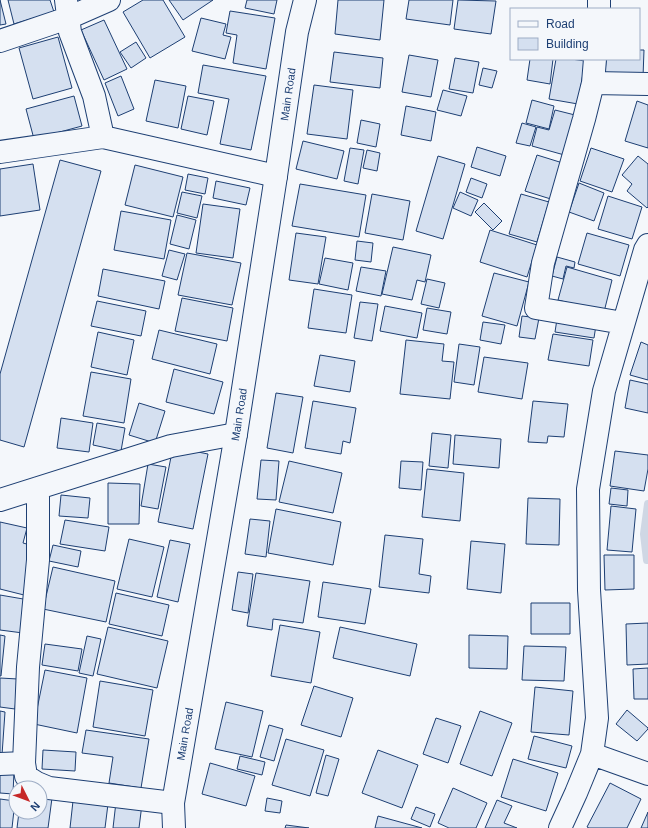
<svg xmlns="http://www.w3.org/2000/svg" width="648" height="828" font-family="Helvetica,sans-serif">
<style>
.lines{fill:none;stroke-linecap:round;stroke-linejoin:round}
.stream{stroke:#cfd7e4;stroke-width:8}
.building{fill:#d5e0f0;stroke:#1d3f73}
.minor-casing{stroke:#1d3f73;stroke-width:24}
.major-casing{stroke:#1d3f73;stroke-width:24}
.minor{stroke:#f4f7fb;stroke-width:22}
.major{stroke:#f4f7fb;stroke-width:22}
.labels{text-anchor:middle;dominant-baseline:central;stroke-width:3;stroke-linejoin:round;paint-order:stroke}
.street-label{font-size:11px;fill:#1d3f73;stroke:#f4f7fb}
</style>
<rect width="100%" height="100%" fill="#f4f7fb"/>
<g class="lines">
<path class="stream" d="M 647,560 L 644,534 L 648,504"/>
</g>
<path class="building" d="M 0,0 L 6,24 L 0,25 Z
M 8,0 L 50,0 L 54,12 L 14,24 Z
M 143,0 L 163,0 L 185,37 L 150,58 L 123,12 Z
M 169,0 L 213,0 L 183,20 Z
M 247,0 L 277,0 L 274,14 L 245,8 Z
M 338,0 L 384,0 L 380,40 L 335,34 Z
M 409,0 L 453,0 L 450,25 L 406,19 Z
M 458,0 L 496,1 L 491,34 L 454,29 Z
M 230,11 L 275,18 L 266,69 L 233,63 L 237,35 L 226,33 Z
M 201,18 L 226,24 L 223,35 L 231,37 L 225,59 L 192,51 Z
M 104,20 L 127,69 L 104,80 L 81,30 Z
M 58,37 L 72,88 L 33,99 L 19,48 Z
M 136,42 L 146,58 L 131,68 L 120,52 Z
M 639,50 L 644,50 L 643,77 L 605,75 L 606,59 L 639,59 Z
M 334,52 L 383,58 L 380,88 L 330,82 Z
M 409,55 L 438,60 L 431,97 L 402,92 Z
M 455,58 L 479,62 L 473,93 L 449,89 Z
M 530,59 L 553,59 L 550,84 L 527,80 Z
M 556,59 L 571,59 L 585,61 L 578,104 L 549,99 Z
M 203,65 L 266,76 L 251,150 L 220,144 L 229,99 L 198,93 Z
M 483,68 L 497,71 L 492,88 L 479,85 Z
M 121,76 L 134,109 L 118,116 L 105,83 Z
M 155,80 L 186,86 L 178,128 L 146,121 Z
M 314,85 L 353,90 L 347,139 L 307,134 Z
M 443,90 L 467,96 L 461,116 L 437,110 Z
M 74,96 L 82,126 L 34,139 L 26,109 Z
M 188,96 L 214,101 L 207,135 L 181,129 Z
M 532,100 L 554,106 L 549,129 L 526,123 Z
M 637,101 L 648,105 L 648,148 L 625,141 Z
M 406,106 L 436,112 L 431,141 L 401,135 Z
M 555,110 L 579,116 L 568,156 L 532,146 L 537,127 L 549,130 Z
M 361,120 L 380,124 L 376,147 L 357,143 Z
M 522,123 L 536,127 L 530,146 L 516,143 Z
M 303,141 L 344,151 L 337,179 L 296,169 Z
M 477,147 L 506,156 L 500,176 L 471,167 Z
M 350,148 L 364,150 L 358,184 L 344,181 Z
M 591,148 L 624,159 L 612,192 L 580,181 Z
M 367,150 L 380,153 L 377,171 L 363,168 Z
M 537,155 L 566,164 L 554,200 L 525,191 Z
M 438,156 L 465,164 L 443,239 L 416,231 Z
M 638,156 L 648,164 L 648,207 L 647,208 L 627,191 L 632,184 L 622,175 Z
M 60,160 L 101,171 L 24,447 L 0,440 L 0,374 Z
M 33,164 L 40,210 L 0,216 L 0,169 Z
M 135,165 L 183,177 L 173,217 L 125,205 Z
M 188,174 L 208,178 L 205,194 L 185,190 Z
M 471,178 L 487,184 L 482,198 L 466,192 Z
M 216,181 L 250,188 L 246,205 L 213,198 Z
M 579,183 L 604,193 L 594,221 L 569,212 Z
M 300,184 L 366,195 L 359,237 L 292,226 Z
M 182,192 L 202,196 L 197,218 L 177,213 Z
M 460,192 L 478,200 L 471,216 L 453,208 Z
M 372,194 L 410,201 L 403,240 L 365,233 Z
M 521,194 L 549,202 L 537,242 L 509,234 Z
M 608,196 L 642,207 L 632,239 L 598,229 Z
M 484,203 L 502,221 L 493,230 L 475,212 Z
M 203,204 L 240,209 L 233,258 L 196,253 Z
M 121,211 L 171,220 L 164,259 L 114,250 Z
M 177,215 L 196,220 L 189,249 L 170,244 Z
M 490,230 L 537,245 L 527,277 L 480,262 Z
M 296,233 L 326,237 L 318,284 L 289,280 Z
M 587,233 L 629,245 L 620,276 L 578,264 Z
M 357,241 L 373,243 L 371,262 L 355,260 Z
M 393,247 L 431,255 L 425,282 L 417,280 L 412,300 L 382,294 Z
M 169,250 L 185,254 L 177,280 L 162,276 Z
M 187,253 L 241,263 L 232,305 L 178,295 Z
M 557,257 L 575,262 L 574,268 L 566,266 L 563,279 L 552,276 Z
M 325,258 L 353,263 L 348,290 L 319,284 Z
M 361,267 L 386,271 L 381,296 L 356,291 Z
M 567,267 L 612,280 L 604,312 L 558,300 Z
M 103,269 L 165,281 L 159,309 L 98,296 Z
M 494,273 L 529,282 L 517,326 L 482,316 Z
M 427,279 L 445,283 L 439,308 L 421,304 Z
M 314,289 L 352,295 L 346,333 L 308,328 Z
M 182,298 L 233,308 L 227,341 L 175,331 Z
M 97,301 L 146,311 L 141,336 L 91,326 Z
M 360,302 L 378,304 L 372,341 L 354,338 Z
M 385,306 L 422,313 L 417,338 L 380,331 Z
M 427,308 L 451,312 L 447,334 L 423,330 Z
M 522,316 L 539,318 L 535,339 L 519,337 Z
M 557,319 L 596,325 L 594,338 L 555,332 Z
M 483,322 L 505,325 L 501,344 L 480,340 Z
M 159,330 L 217,344 L 210,374 L 152,359 Z
M 98,332 L 134,340 L 127,375 L 91,367 Z
M 553,334 L 593,340 L 589,366 L 548,360 Z
M 406,340 L 444,344 L 442,361 L 454,362 L 450,399 L 400,394 Z
M 641,342 L 648,345 L 648,380 L 630,375 Z
M 459,344 L 480,347 L 474,385 L 454,382 Z
M 320,355 L 355,361 L 350,392 L 314,386 Z
M 484,357 L 528,363 L 522,399 L 478,392 Z
M 174,369 L 223,382 L 214,414 L 166,402 Z
M 91,372 L 131,379 L 124,423 L 83,416 Z
M 630,380 L 648,384 L 648,413 L 625,408 Z
M 276,393 L 303,397 L 293,453 L 267,448 Z
M 313,401 L 356,408 L 350,443 L 343,441 L 341,454 L 305,448 Z
M 533,401 L 568,404 L 564,437 L 548,436 L 547,443 L 528,442 Z
M 139,403 L 165,411 L 155,443 L 129,435 Z
M 61,418 L 93,423 L 89,452 L 57,448 Z
M 97,423 L 125,428 L 121,451 L 93,445 Z
M 432,433 L 451,435 L 448,468 L 429,466 Z
M 455,435 L 501,439 L 499,468 L 453,464 Z
M 173,447 L 208,454 L 193,529 L 158,522 Z
M 615,451 L 648,455 L 648,469 L 644,491 L 610,486 Z
M 261,460 L 279,461 L 276,500 L 257,499 Z
M 289,461 L 342,473 L 333,513 L 279,502 Z
M 401,461 L 423,462 L 421,490 L 399,488 Z
M 148,464 L 166,467 L 158,509 L 141,506 Z
M 427,469 L 464,473 L 460,521 L 422,517 Z
M 108,483 L 140,484 L 139,524 L 108,524 Z
M 611,488 L 628,490 L 627,506 L 609,504 Z
M 61,495 L 90,498 L 88,518 L 59,516 Z
M 528,498 L 560,499 L 559,545 L 526,544 Z
M 611,506 L 636,509 L 632,552 L 607,550 Z
M 276,509 L 341,522 L 333,565 L 268,553 Z
M 250,519 L 270,521 L 266,557 L 245,554 Z
M 65,520 L 109,527 L 105,551 L 60,544 Z
M 0,522 L 27,528 L 23,543 L 34,546 L 28,596 L 0,589 Z
M 385,535 L 423,539 L 419,574 L 431,576 L 429,593 L 379,587 Z
M 129,539 L 164,547 L 152,597 L 117,589 Z
M 170,540 L 190,544 L 178,602 L 157,597 Z
M 471,541 L 505,544 L 501,593 L 467,589 Z
M 53,545 L 81,551 L 78,567 L 49,561 Z
M 604,555 L 634,555 L 634,589 L 605,590 Z
M 53,567 L 115,581 L 106,622 L 43,609 Z
M 238,572 L 253,574 L 248,613 L 232,610 Z
M 256,573 L 310,581 L 303,623 L 273,619 L 272,630 L 247,626 Z
M 323,582 L 371,589 L 365,624 L 318,617 Z
M 116,593 L 169,605 L 162,636 L 109,624 Z
M 0,595 L 29,600 L 23,633 L 0,630 Z
M 531,603 L 570,603 L 570,634 L 531,634 Z
M 648,623 L 648,664 L 627,665 L 626,624 Z
M 280,625 L 320,632 L 311,683 L 271,676 Z
M 108,627 L 168,641 L 157,688 L 97,674 Z
M 340,627 L 417,644 L 410,676 L 333,658 Z
M 0,635 L 5,636 L 1,676 L 0,676 Z
M 469,635 L 508,636 L 507,669 L 469,668 Z
M 87,636 L 101,639 L 93,676 L 79,673 Z
M 45,644 L 82,649 L 78,671 L 42,665 Z
M 524,646 L 566,647 L 564,681 L 522,680 Z
M 648,668 L 648,699 L 634,699 L 633,669 Z
M 45,670 L 87,678 L 77,733 L 34,724 Z
M 0,678 L 18,679 L 15,709 L 0,707 Z
M 100,681 L 153,690 L 145,736 L 93,727 Z
M 314,686 L 353,698 L 341,737 L 301,725 Z
M 535,687 L 573,691 L 569,735 L 531,732 Z
M 226,702 L 263,711 L 252,757 L 215,749 Z
M 627,710 L 648,728 L 648,729 L 637,741 L 616,724 Z
M 0,711 L 5,712 L 2,755 L 0,755 Z
M 480,711 L 512,723 L 492,776 L 460,764 Z
M 436,718 L 461,726 L 448,763 L 423,754 Z
M 269,725 L 283,729 L 274,761 L 260,757 Z
M 86,730 L 149,739 L 141,788 L 109,783 L 113,757 L 82,753 Z
M 534,736 L 572,746 L 566,768 L 528,759 Z
M 286,739 L 324,750 L 310,796 L 272,785 Z
M 43,750 L 76,752 L 75,771 L 42,769 Z
M 378,750 L 418,765 L 402,808 L 362,793 Z
M 326,755 L 339,759 L 328,796 L 316,793 Z
M 240,756 L 265,762 L 262,775 L 237,769 Z
M 513,759 L 558,773 L 546,811 L 501,797 Z
M 210,763 L 255,776 L 246,806 L 202,794 Z
M 0,771 L 14,771 L 13,794 L 0,793 Z
M 610,783 L 641,799 L 627,828 L 589,828 L 587,827 Z
M 453,788 L 487,803 L 476,828 L 449,828 L 438,823 Z
M 40,796 L 52,798 L 48,828 L 17,828 L 19,812 L 40,812 Z
M 267,798 L 282,801 L 280,813 L 265,811 Z
M 0,799 L 15,801 L 12,828 L 0,828 Z
M 497,800 L 512,806 L 504,823 L 517,828 L 485,828 Z
M 73,801 L 108,804 L 105,828 L 70,828 Z
M 116,802 L 142,804 L 139,828 L 113,828 Z
M 416,807 L 435,814 L 430,827 L 411,819 Z
M 648,812 L 648,828 L 641,828 Z
M 378,816 L 422,828 L 375,828 Z
M 286,825 L 309,828 L 285,828 Z"/>
<g class="lines">
<g class="minor-casing">
<path id="minor" d="M 66,0 L 70,32 L 94,96 L 103,137
M 599,9 L 599,0
M 0,41 L 68,18 L 109,0
M 595,59 L 593,83 L 584,119 L 543,263 L 536,308 L 623,323
M 593,83 L 648,84
M 0,152 L 103,137 L 276,176
M 38,488 L 38,560 L 28,667 L 24,763 L 26,776 L 37,783 L 49,788 L 173,803
M 0,500 L 171,446 L 236,434
M 592,754 L 648,774
M 0,764 L 24,763
M 560,828 L 576,793 L 592,754 L 597,718 L 589,590 L 588,489 L 604,391 L 645,250 L 648,245"/>
</g>
<g class="major-casing">
<g id="major">
<path id="s1" d="M 174,828 L 173,803 L 236,434 L 276,176 L 297,32 L 305,0"/>
</g>
</g>
<use href="#minor" class="minor"/>
<use href="#major" class="major"/>
</g>
<g class="labels">
<g class="street-label">
<text stroke="none"><textPath href="#s1" startOffset="743">Main Road</textPath></text>
<text stroke="none"><textPath href="#s1" startOffset="419">Main Road</textPath></text>
<text stroke="none"><textPath href="#s1" startOffset="95">Main Road</textPath></text>
</g>
</g>
<rect x="510" y="8" width="130" height="52" fill="#f4f7fb" stroke="#9eadc5"/>
<rect x="518" y="21" width="20" height="6" fill="#f4f7fb" stroke="#9eadc5"/>
<text x="546" y="28" font-size="12" fill="#1d3f73">Road</text>
<rect x="518" y="38" width="20" height="12" fill="#d5e0f0" stroke="#9eadc5"/>
<text x="546" y="48" font-size="12" fill="#1d3f73">Building</text>
<g transform="translate(28 800) rotate(132)"><circle r="19" fill="#f4f7fb" stroke="#9eadc5"/>
<path d="M0-3L7 15L0 10L-7 15Z" fill="#c62828"/>
<text y="-6" font-size="11" font-weight="bold" text-anchor="middle" fill="#1d3f73">N</text>
</g>
</svg>
